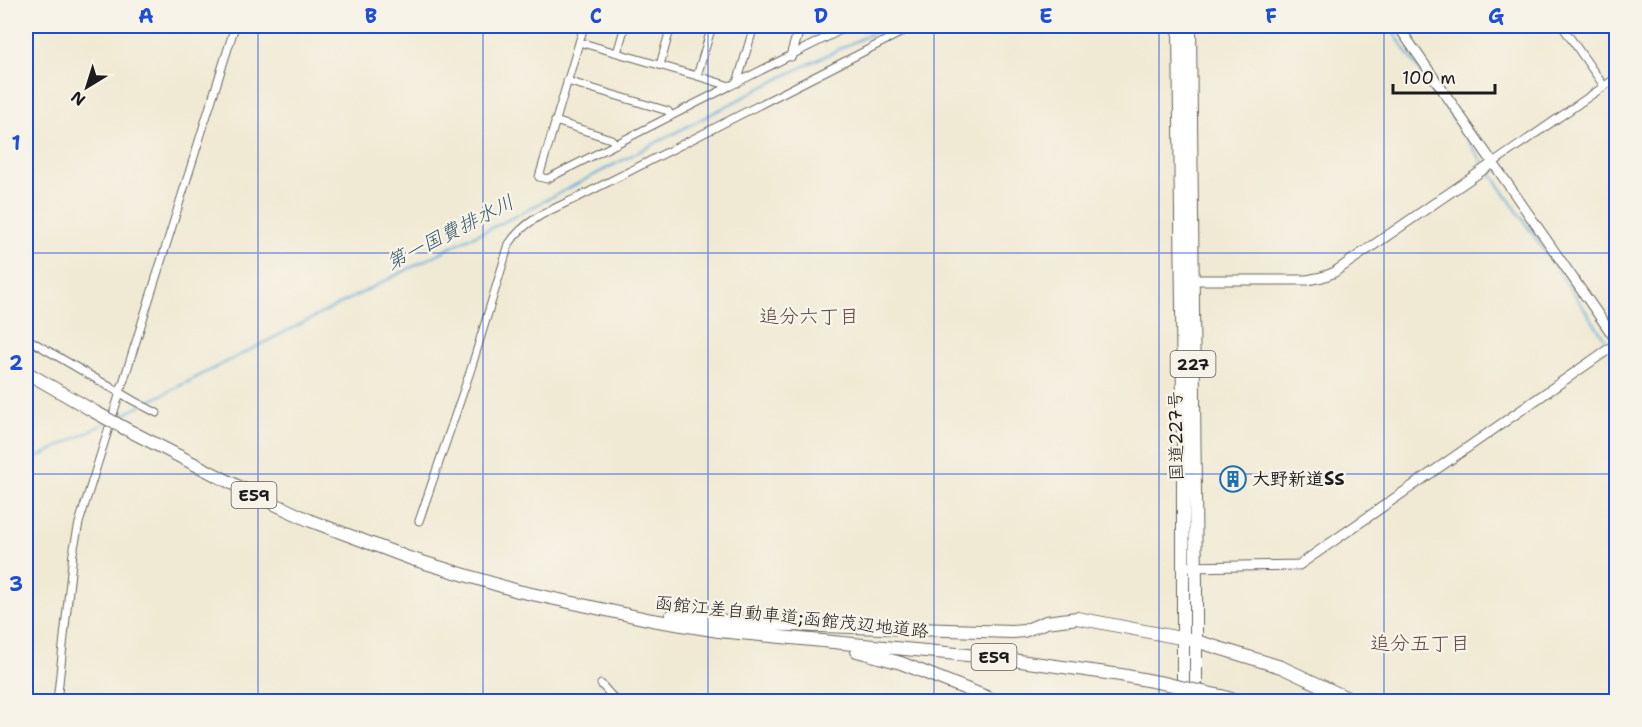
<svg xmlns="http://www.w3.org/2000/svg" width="1642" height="727" font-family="'Shantell Sans','Klee One',sans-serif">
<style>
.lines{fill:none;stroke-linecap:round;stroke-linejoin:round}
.stream{stroke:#5da8d5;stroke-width:2}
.street-casing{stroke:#66645c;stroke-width:9}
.secondary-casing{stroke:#66645c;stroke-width:11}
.highway-casing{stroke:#66645c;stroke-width:14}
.street{stroke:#fff;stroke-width:7}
.secondary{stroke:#fff;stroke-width:9}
.highway{stroke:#fff;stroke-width:12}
.highway-bridge-casing{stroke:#66645c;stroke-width:14;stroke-linecap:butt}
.highway-bridge{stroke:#fff;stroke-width:12}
.grid{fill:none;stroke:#1d4ed8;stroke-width:1.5;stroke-opacity:0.55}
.labels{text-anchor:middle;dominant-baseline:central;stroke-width:5;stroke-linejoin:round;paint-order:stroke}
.shield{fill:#f7f3e8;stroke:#5e5c59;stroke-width:1.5}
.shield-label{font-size:16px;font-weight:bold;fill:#1c1c1c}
.street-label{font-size:18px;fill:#1c1c1c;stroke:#f7f3e8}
.poi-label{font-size:18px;font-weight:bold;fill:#1c1c1c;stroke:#f7f3e8;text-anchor:start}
.water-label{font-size:20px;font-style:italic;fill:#395b6f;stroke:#f7f3e8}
.neighbourhood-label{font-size:20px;fill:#604743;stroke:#f7f3e8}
.neatline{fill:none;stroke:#1d4ed8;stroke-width:2}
.grid-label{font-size:20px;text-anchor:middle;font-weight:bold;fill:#1d4ed8}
</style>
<rect width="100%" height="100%" fill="#f7f3e8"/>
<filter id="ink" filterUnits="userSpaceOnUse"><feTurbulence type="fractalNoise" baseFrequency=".0167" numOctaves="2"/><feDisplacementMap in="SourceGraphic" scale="12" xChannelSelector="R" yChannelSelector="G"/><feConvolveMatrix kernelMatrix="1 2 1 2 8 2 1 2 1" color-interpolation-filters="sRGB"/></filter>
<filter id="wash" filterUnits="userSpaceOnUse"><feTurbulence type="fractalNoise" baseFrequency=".008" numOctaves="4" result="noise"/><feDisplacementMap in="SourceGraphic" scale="24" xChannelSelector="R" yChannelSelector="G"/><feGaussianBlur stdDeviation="1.35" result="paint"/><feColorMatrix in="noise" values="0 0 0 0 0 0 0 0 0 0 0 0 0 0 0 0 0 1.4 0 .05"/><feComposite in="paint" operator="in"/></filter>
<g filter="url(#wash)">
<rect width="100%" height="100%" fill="#f0ead4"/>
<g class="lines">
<path class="stream" d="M 1389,26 L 1484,164
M 1488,169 L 1607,342
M 117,418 L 465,240 L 500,224 L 792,72 L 887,26
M 26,463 L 106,423"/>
</g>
</g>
<g filter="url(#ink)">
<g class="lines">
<g class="street-casing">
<path id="street" d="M 584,26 L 539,177 L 547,179 L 730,86
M 712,26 L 697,76 L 730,86 L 849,26
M 1562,26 L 1604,86
M 579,42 L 697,76
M 617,53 L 625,26
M 660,65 L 671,26
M 567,81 L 668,111 L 671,116
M 737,83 L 754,26
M 555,121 L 611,139 L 616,144
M 1493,163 L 1616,78
M 26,338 L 134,401 L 157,413
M 419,521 L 471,369 L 509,244 C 525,219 553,209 579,197 L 914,26
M 601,684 L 617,702
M 57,702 L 73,553 L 79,523 L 235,26"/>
</g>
<g class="secondary-casing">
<path id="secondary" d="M 1398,26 L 1616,340
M 791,56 L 800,26
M 1187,280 L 1307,280 L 1322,277 L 1333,273 L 1493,163
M 1190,567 L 1299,565 L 1616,344"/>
</g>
<g class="highway-casing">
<path id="highway" d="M 1179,26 L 1183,402 L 1183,702
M 1190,26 L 1196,586 L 1196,702
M 26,372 L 95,412
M 126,429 L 251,493 L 311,521 L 409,558 L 518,591 L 652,620 L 719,631 L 998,658 L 1121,675 L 1168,684
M 671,616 L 758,624 L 1012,632 L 1024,631 L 1046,622 L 1077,618 L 1196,641 L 1281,667 L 1356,702
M 857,651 L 901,663 L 999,702
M 1221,696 L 1241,702"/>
</g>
<use href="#street" class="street"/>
<use href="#secondary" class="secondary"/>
<use href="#highway" class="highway"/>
<g class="highway-bridge-casing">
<path id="highway-bridge" d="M 95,412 L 126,429
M 1168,684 L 1221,696"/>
</g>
<use href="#highway-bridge" class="highway-bridge"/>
</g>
</g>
<path class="grid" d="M 258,26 L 258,702M 483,26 L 483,702M 708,26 L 708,702M 934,26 L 934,702M 1159,26 L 1159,702M 1384,26 L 1384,702M 26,253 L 1616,253M 26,474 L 1616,474"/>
<defs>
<g id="building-ring" transform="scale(1.35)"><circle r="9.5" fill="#f7f3e8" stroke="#1f6fb2" stroke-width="1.5"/><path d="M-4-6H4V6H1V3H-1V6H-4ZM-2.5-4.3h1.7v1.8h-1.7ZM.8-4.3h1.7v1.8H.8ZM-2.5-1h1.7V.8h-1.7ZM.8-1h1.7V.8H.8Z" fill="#1f6fb2"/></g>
</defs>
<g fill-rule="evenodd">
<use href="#building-ring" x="1233" y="479"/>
</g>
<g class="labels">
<g class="shield">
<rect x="1170.5" y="351" width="45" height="26" rx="4.5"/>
<rect x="231.5" y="482" width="45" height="26" rx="4.5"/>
<rect x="971.5" y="644" width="45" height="26" rx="4.5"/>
</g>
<g class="shield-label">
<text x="1193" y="364">227</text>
<text x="254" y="495">E59</text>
<text x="994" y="657">E59</text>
</g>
<g class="street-label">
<text transform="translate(1176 436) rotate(-91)">国道227号</text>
<text transform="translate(792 617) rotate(6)">函館江差自動車道;函館茂辺地道路</text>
</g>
<g class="poi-label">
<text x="1252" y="479">大野新道SS</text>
</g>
<g class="water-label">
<text transform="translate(450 232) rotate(-27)">第一国費排水川</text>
</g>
<g class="neighbourhood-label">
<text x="809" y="316">追分六丁目</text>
<text x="1420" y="643">追分五丁目</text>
</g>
</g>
<rect width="1642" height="727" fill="none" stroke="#f7f3e8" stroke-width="66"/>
<g transform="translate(87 87) rotate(218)" stroke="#f7f3e8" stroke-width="4.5" paint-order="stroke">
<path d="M0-4.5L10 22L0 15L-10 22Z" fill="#1c1c1c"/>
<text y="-9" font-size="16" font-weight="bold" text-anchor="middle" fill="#1c1c1c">N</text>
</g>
<path d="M1393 84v9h102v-9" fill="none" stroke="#1c1c1c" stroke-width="3"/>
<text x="1402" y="84" font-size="18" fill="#1c1c1c" stroke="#f7f3e8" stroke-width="4.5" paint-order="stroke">100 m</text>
<rect x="33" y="33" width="1576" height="661" class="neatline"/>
<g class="grid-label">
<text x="146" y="23">A</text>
<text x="371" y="23">B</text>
<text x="596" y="23">C</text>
<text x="821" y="23">D</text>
<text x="1046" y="23">E</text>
<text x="1271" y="23">F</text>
<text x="1496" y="23">G</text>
<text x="16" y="150">1</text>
<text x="16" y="370">2</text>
<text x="16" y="591">3</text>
</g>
</svg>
